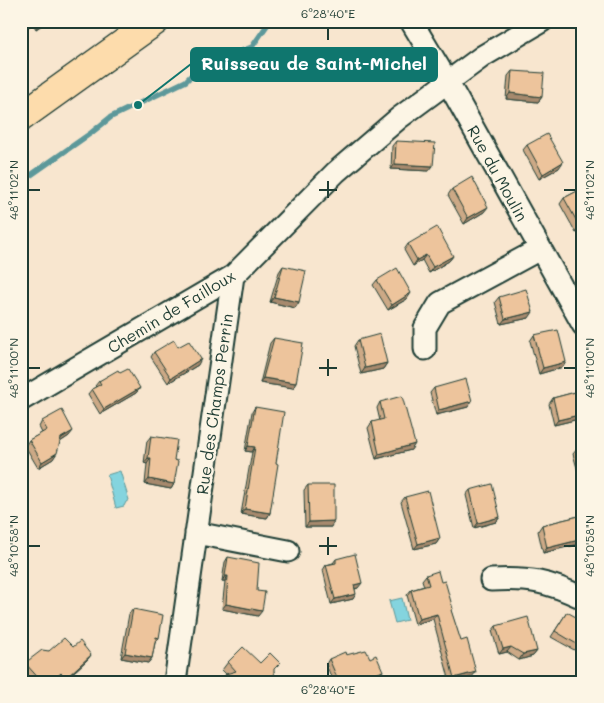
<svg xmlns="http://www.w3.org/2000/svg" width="604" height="703" font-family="Mali,sans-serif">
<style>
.water{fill:#84d4de;stroke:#5c989a}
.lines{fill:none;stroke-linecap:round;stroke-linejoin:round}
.stream{stroke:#5c989a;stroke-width:5.5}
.minor-casing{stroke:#1f3d34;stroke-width:25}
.major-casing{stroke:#1f3d34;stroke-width:31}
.minor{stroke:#fcf5e5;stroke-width:21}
.major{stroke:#fddcac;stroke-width:28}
.wall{fill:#cca986;stroke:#1f3d34}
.shaded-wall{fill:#a6896d;stroke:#1f3d34}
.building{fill:#edc49c;stroke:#1f3d34}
.ticks{fill:none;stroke:#1f3d34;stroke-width:2}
.labels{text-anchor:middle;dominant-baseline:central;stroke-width:5;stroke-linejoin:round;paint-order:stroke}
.street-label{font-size:16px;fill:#1f3d34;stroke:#fcf5e5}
.leader{fill:none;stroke:#0f766e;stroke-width:2}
.callout-dot{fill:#0f766e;stroke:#fcf5e5;stroke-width:2}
.callout{fill:#0f766e;stroke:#0f766e;stroke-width:2}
.callout-label{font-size:18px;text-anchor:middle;font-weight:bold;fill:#fff}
.neatline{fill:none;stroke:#1f3d34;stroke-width:2}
.ticks-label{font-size:12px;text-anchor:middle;fill:#1f3d34}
</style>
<rect width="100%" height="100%" fill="#f8e6cf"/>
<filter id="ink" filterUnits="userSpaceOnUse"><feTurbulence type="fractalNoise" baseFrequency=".02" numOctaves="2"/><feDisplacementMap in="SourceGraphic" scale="10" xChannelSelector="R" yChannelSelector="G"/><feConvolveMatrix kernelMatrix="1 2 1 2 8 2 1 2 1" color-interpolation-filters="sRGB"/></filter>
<g filter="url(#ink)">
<path class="water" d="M 120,471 L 129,500 L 126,502 L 124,506 L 116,508 L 107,475 Z
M 402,598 L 407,620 L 395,623 L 389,601 Z"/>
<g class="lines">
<path class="stream" d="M 21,182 L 91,133 L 111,117 L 186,81 L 204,62 L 228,56 L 252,47 L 270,21"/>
<g class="minor-casing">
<path id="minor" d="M 411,21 L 447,81 L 583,325
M 425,349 L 425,328 L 440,303 L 540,249
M 21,400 L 233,276 L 336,172 L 399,118 L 483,56 L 542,21
M 196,533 L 288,551
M 491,580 C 530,578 547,581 583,598
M 175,682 L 233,276"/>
</g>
<g class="major-casing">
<path id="major" d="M 21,117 L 155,21"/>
</g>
<use href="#minor" class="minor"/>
<use href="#major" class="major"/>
</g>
<path class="wall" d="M 21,21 L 48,21 L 36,29 L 33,24 L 28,27 L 25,21 Z
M 583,22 L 583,50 L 578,49 L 579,26 Z
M 512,71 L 542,97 L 538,102 L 506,99 L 508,76 Z
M 396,141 L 429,171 L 391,169 L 392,146 Z
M 527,145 L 559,168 L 539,179 L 523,150 Z
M 583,188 L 583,229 L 576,233 L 560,204 L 564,198 Z
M 452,189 L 484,212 L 464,224 L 448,195 Z
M 408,244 L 453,256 L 449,261 L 429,273 L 422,260 L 413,266 L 404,250 Z
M 283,266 L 299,302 L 295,308 L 270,302 L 279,272 Z
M 377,280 L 407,299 L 388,310 L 373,285 Z
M 499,297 L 529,318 L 501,324 L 495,302 Z
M 534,335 L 563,367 L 539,374 L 530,341 Z
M 274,338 L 293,388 L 260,383 L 270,343 Z
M 358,340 L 387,363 L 383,369 L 361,374 L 354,346 Z
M 178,347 L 198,365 L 168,383 L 151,357 L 154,352 Z
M 120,373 L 140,388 L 136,393 L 100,414 L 88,394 L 92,389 L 96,387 L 95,386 L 99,381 Z
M 434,388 L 468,407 L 436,415 L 430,393 Z
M 583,390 L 583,418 L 554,425 L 549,404 L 553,398 Z
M 380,402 L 411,450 L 376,459 L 368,428 L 372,422 L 380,421 L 377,408 Z
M 255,407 L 276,463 L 270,513 L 267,518 L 241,514 L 252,452 L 245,451 L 252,412 Z
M 42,421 L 69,436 L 60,442 L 53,459 L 38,468 L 25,446 L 29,440 L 42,433 L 39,427 Z
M 151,436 L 174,460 L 174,484 L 171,489 L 145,484 L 147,464 L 144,463 L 147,441 Z
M 583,447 L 583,486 L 582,486 L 573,454 L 577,449 Z
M 308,485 L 331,527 L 305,527 L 304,490 Z
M 470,490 L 500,517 L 496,522 L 474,528 L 466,495 Z
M 405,497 L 440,538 L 436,544 L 414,549 L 401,502 Z
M 583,515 L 583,543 L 543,553 L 538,531 L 542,525 Z
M 228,557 L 257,591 L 258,616 L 222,609 L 225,581 L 222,581 L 225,562 Z
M 336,559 L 358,588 L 355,589 L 353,599 L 331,604 L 323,570 L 326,565 L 333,563 Z
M 426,575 L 451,611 L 472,677 L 455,682 L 450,682 L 433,619 L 415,624 L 407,595 L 411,590 L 424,586 L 422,580 Z
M 133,609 L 159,638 L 155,643 L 152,658 L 148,663 L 121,658 L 129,614 Z
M 567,612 L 580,646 L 576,651 L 551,637 Z
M 496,626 L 537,651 L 533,656 L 519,660 L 507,652 L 499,654 L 492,631 Z
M 73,647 L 91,655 L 87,660 L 63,682 L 61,682 L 58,678 L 53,682 L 34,682 L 22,668 L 25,663 L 49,651 Z
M 370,658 L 380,676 L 365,682 L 333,682 L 326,664 L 329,659 Z
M 228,662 L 260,663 L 274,671 L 274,680 L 273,682 L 220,682 L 226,674 L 222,670 Z"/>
<path class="shaded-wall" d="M 35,21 L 33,24 L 28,27 L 32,22 Z
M 43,21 L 48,21 L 36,29 L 39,23 Z
M 581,44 L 583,44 L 583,50 L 578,49 Z
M 510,93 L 542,97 L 538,102 L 506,99 Z
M 563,162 L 559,168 L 539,179 L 543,174 Z
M 395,164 L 433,166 L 429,171 L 391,169 Z
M 488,207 L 484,212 L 464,224 L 468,218 Z
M 583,226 L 583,229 L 576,233 L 580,227 Z
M 426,255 L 422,260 L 413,266 L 417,260 Z
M 453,256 L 449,261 L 429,273 L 433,267 Z
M 411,293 L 407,299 L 388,310 L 392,305 Z
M 274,297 L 299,302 L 295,308 L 270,302 Z
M 533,312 L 529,318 L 501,324 L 505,319 Z
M 201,359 L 198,365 L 168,383 L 171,378 Z
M 566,362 L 563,367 L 539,374 L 543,368 Z
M 387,363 L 383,369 L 361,374 L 365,368 Z
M 263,378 L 296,383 L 293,388 L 260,383 Z
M 140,388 L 136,393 L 100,414 L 104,409 Z
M 472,401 L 468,407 L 436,415 L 439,410 Z
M 583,414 L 583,418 L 554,425 L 558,420 Z
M 73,431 L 69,436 L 57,444 L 61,438 Z
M 415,444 L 411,450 L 376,459 L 379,454 Z
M 248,446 L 255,447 L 252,452 L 245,451 Z
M 57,453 L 53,459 L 38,468 L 42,462 Z
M 148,458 L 151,458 L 147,464 L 144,463 Z
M 149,479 L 174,484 L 171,489 L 145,484 Z
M 245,509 L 270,513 L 267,518 L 241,514 Z
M 500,517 L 496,522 L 474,528 L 478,523 Z
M 334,521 L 331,527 L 305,527 L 309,522 Z
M 440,538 L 436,544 L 414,549 L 418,544 Z
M 583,539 L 583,543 L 543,553 L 547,548 Z
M 225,576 L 228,576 L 225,581 L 222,581 Z
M 362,583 L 358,588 L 350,590 L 354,585 Z
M 356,594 L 353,599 L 331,604 L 335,599 Z
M 226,604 L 262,611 L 258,616 L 222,609 Z
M 437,614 L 433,619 L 415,624 L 419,619 Z
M 156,637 L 159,638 L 155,643 L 152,643 Z
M 511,647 L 507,652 L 499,654 L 503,649 Z
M 537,651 L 533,656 L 519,660 L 523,654 Z
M 125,653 L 152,658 L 148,663 L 121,658 Z
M 91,655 L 87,660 L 63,682 L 66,678 Z
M 383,671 L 380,676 L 365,682 L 356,682 Z
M 476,672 L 472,677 L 455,682 L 451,682 L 454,678 Z
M 61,673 L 58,678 L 53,682 L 51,682 Z
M 274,680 L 273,682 L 252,682 L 253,681 Z"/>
<path class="building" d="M 583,26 L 583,44 L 581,44 Z
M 512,71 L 544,73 L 542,97 L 510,93 Z
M 547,134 L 563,162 L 543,174 L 527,145 Z
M 396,141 L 435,143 L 433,166 L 395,164 Z
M 472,177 L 488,207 L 468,218 L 452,189 Z
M 583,188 L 583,226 L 580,227 L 564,198 Z
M 437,227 L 453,256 L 433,267 L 426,255 L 417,260 L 408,244 Z
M 283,266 L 306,271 L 299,302 L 274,297 Z
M 397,268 L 411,293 L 392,305 L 377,280 Z
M 526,289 L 533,312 L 505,319 L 499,297 Z
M 558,330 L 566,362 L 543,368 L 534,335 Z
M 380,334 L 387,363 L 365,368 L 358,340 Z
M 274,338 L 303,343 L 296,383 L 263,378 Z
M 174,340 L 178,347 L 189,341 L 201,359 L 171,378 L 154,352 Z
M 128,369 L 140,388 L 104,409 L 92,389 L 101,384 L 99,381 L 118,370 L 120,373 Z
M 466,379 L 472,401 L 439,410 L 434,388 Z
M 583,390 L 583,414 L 558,420 L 553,398 Z
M 402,396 L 415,444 L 379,454 L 372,422 L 384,419 L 380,402 Z
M 255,407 L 284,412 L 276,463 L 278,464 L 270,513 L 245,509 L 255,447 L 248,446 Z
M 62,410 L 73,431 L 61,438 L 57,453 L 42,462 L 29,440 L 47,430 L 42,421 Z
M 151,436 L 177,440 L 174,460 L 178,461 L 174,484 L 149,479 L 151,458 L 148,458 Z
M 583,447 L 583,468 L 577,449 Z
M 492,484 L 500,517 L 478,523 L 470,490 Z
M 308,485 L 334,485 L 334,521 L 309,522 Z
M 428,491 L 440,538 L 418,544 L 405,497 Z
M 583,515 L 583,539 L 547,548 L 542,525 Z
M 355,554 L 362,583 L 354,585 L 356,594 L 335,599 L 326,565 L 336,563 L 336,559 Z
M 228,557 L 259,563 L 257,591 L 265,592 L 262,611 L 226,604 L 228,576 L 225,576 Z
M 438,571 L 441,582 L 445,581 L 453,609 L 451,610 L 461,641 L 467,639 L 476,672 L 454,678 L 437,614 L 419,619 L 411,590 L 429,585 L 426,575 Z
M 133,609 L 163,615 L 159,638 L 156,637 L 152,658 L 125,653 Z
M 567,612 L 583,621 L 583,641 L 580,646 L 555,631 Z
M 528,617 L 537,651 L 523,654 L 511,647 L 503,649 L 496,626 Z
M 64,638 L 73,647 L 80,641 L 91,655 L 66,678 L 61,673 L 51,682 L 42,682 L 25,663 L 42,650 L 49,651 Z
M 243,647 L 260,663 L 270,653 L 280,663 L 274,669 L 274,680 L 253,681 L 253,682 L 228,682 L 226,674 L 236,671 L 228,662 Z
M 366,650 L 370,658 L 376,655 L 383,671 L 356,682 L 339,682 L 329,659 L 345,652 L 346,655 Z"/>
</g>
<path class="ticks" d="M 328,28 L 328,40M 328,181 L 328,198M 28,190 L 40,190M 319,190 L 337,190M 564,190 L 576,190M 328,359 L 328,376M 28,368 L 40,368M 319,368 L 337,368M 564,368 L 576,368M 328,537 L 328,555M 28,546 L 40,546M 319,546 L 337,546M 564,546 L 576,546M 328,663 L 328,676"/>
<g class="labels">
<g class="street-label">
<text transform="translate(498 173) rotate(61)">Rue du Moulin</text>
<text transform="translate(171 311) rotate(-31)">Chemin de Failloux</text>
<text transform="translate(214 404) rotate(-82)">Rue des Champs Perrin</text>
</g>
</g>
<path class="leader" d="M138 105L191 64"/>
<circle class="callout-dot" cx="138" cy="105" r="5"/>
<rect class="callout" x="191" y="48" width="246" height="33" rx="5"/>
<g class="callout-label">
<text x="314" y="70">Ruisseau de Saint-Michel</text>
</g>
<rect width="604" height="703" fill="none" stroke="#fcf5e5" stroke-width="55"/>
<rect x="28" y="28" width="548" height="648" class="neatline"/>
<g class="ticks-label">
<text x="328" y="18">6°28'40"E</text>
<text transform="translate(14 190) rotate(-90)" y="4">48°11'02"N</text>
<text transform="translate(590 190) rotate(-90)" y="4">48°11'02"N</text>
<text transform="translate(14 368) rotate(-90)" y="4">48°11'00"N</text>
<text transform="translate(590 368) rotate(-90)" y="4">48°11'00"N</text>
<text transform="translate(14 546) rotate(-90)" y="4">48°10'58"N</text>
<text transform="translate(590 546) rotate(-90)" y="4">48°10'58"N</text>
<text x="328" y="694">6°28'40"E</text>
</g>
</svg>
